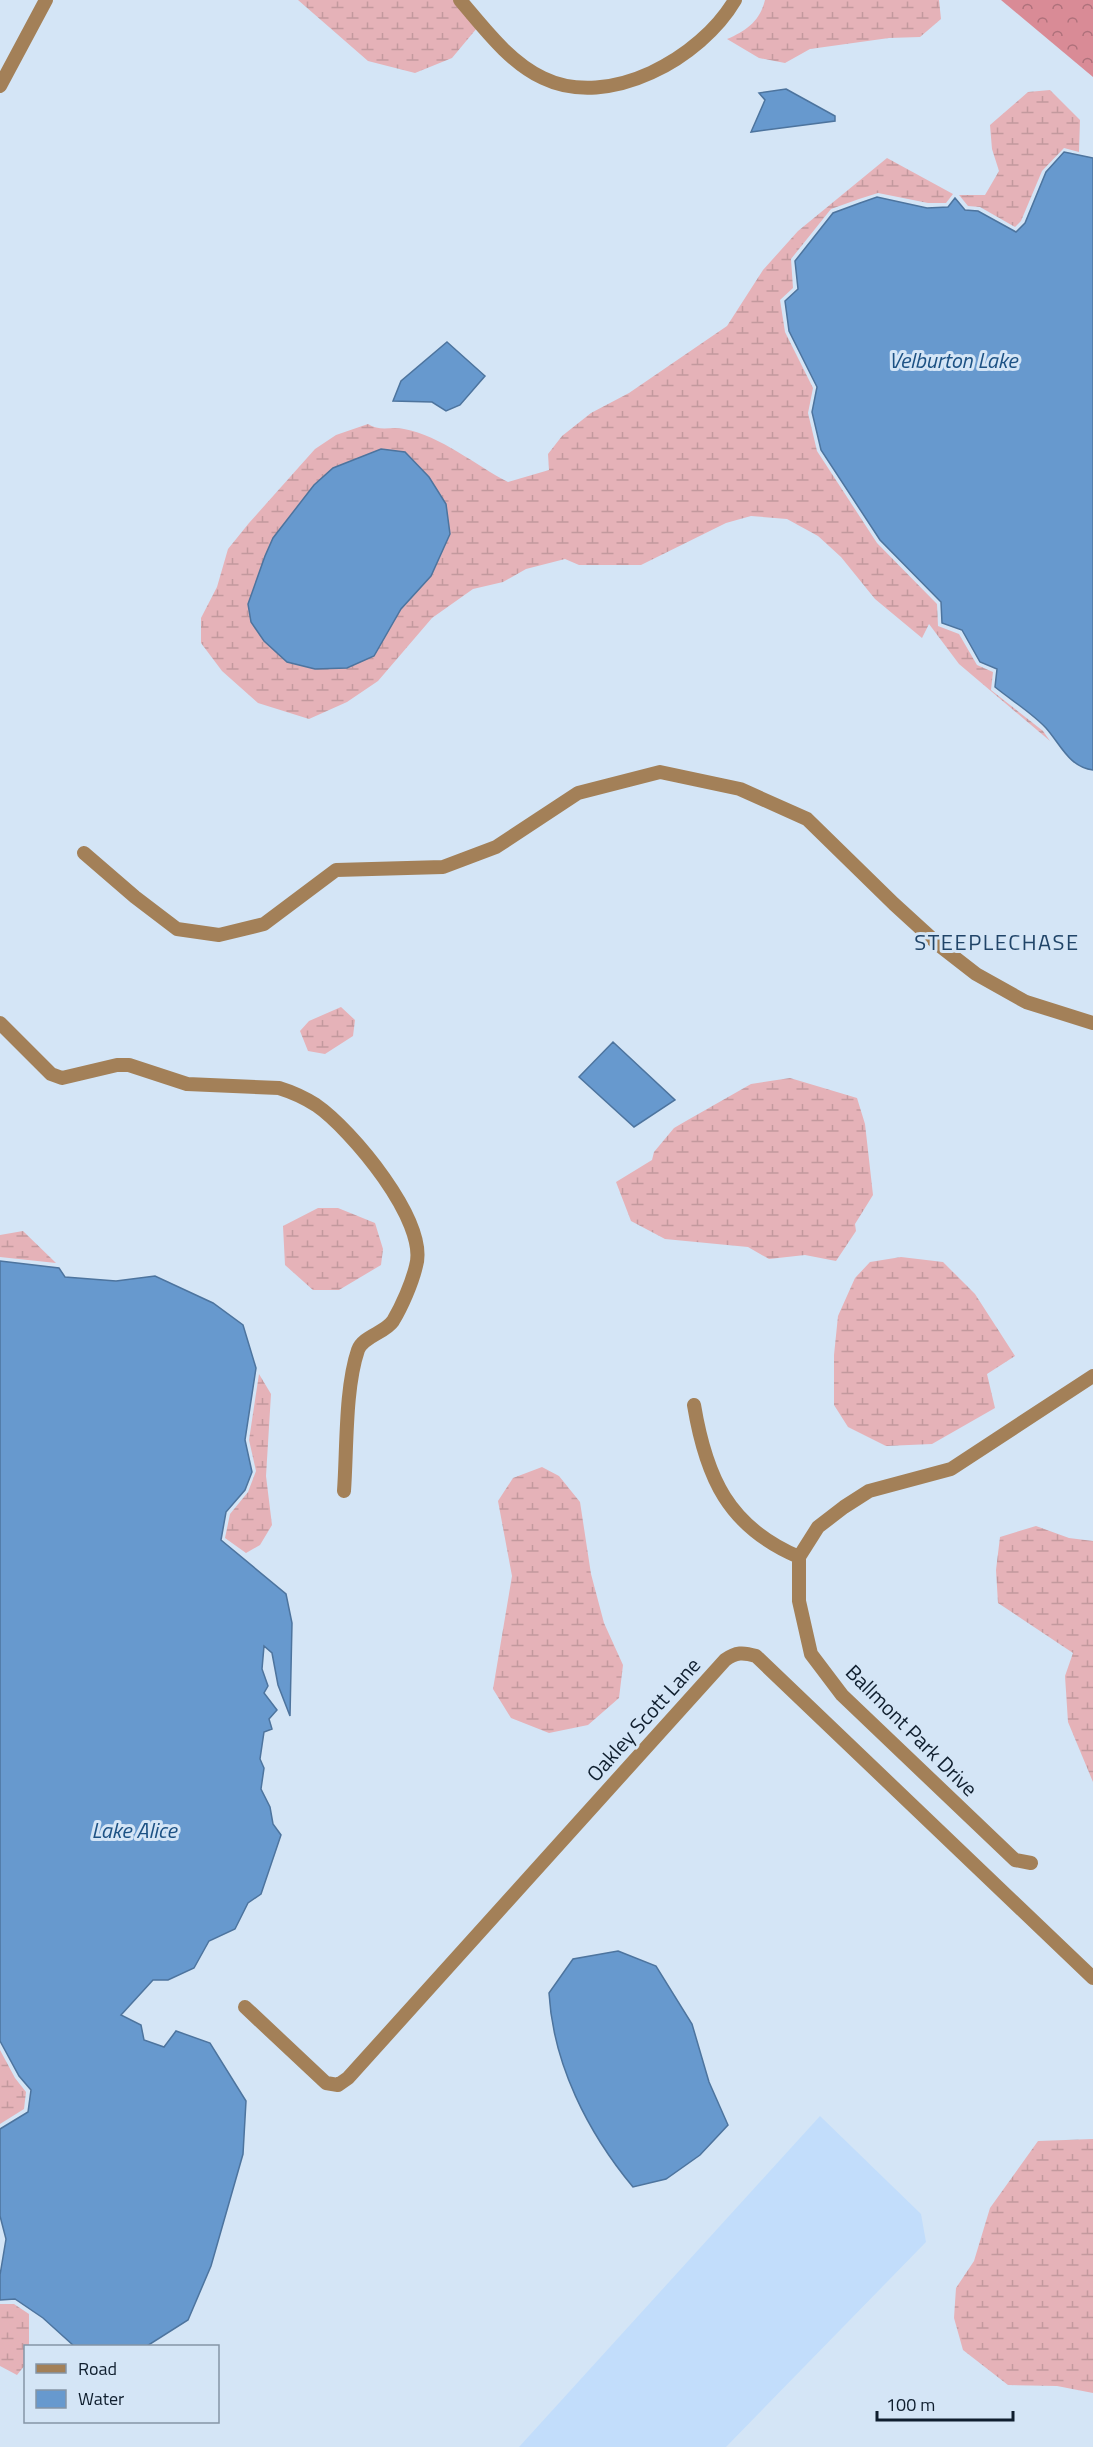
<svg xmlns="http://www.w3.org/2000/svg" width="1093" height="2447" font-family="'Titillium Web',sans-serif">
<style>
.built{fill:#c2ddfb}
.forest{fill:url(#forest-crowns)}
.wetland{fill:url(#wetland-marsh);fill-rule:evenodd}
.water{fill:#6799ce;stroke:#4d749e;stroke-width:1.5}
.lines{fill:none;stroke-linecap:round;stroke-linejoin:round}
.minor{stroke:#a38058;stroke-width:14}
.labels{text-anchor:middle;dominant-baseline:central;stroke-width:6;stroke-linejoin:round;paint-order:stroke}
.street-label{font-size:21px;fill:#0f1e2e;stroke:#d4e5f6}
.water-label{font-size:22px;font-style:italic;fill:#1d5284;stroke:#d4e5f6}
.neighbourhood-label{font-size:22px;letter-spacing:1.5px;fill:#204468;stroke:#d4e5f6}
</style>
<defs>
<pattern id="forest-crowns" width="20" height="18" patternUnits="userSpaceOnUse" patternTransform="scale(1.5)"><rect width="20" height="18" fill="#d98b96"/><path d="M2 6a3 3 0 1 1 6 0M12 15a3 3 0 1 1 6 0" fill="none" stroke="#ae717b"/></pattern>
<pattern id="wetland-marsh" width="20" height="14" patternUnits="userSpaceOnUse" patternTransform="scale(1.5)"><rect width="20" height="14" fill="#e5b2b8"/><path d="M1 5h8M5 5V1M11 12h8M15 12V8" fill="none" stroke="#c3999e"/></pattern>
</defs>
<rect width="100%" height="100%" fill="#d4e5f6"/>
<path class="built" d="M 820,2116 L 921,2214 L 926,2242 L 726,2447 L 519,2447 Z"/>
<path class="forest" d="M 1001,0 L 1093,0 L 1093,77 Z"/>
<path class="wetland" d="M 298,0 L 453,0 L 477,28 L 452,58 L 415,73 L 368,61 Z
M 765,0 L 939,0 L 941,19 L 920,37 L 889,38 L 810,49 L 785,63 L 759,58 L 727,39 C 746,31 760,21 765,0 Z
M 1050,90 L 1080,120 L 1079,152 L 1064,148 L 1042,171 L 1021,221 L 1015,227 L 980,207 L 968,206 L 959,195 L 985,195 L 999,171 L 992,149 L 990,125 L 1028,92 Z
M 887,158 L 953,194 L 946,203 L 928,203 L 878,193 L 859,199 L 831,209 L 791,259 L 793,288 L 780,300 L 785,332 L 813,388 L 808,413 L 817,451 L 877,543 L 937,604 L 938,626 L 959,634 L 977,665 L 993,672 L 991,690 L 1043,731 L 1050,741 L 959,664 L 929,624 L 922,638 L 875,599 L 841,557 L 818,536 L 787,519 L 751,516 L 726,523 L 641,565 L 579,565 L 565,559 L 526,569 L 503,582 L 473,589 L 432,618 L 378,681 L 347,702 L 309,719 L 258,703 L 222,671 L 201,643 L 201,618 L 217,587 L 228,549 L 249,523 L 315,449 L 336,435 L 368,424 C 380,432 391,426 404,429 C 441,436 475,465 508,482 L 549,470 L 548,454 L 562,436 L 591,413 L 629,393 L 727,326 L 763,270 L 798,231 ZM 314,485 L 431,576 L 401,609 L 374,655 L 248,604 L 273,538 Z
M 341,1007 L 355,1020 L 353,1036 L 325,1054 L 308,1051 L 300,1031 L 309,1021 Z
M 790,1078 L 857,1098 L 865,1124 L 873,1195 L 855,1224 L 856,1231 L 836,1261 L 805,1255 L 769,1259 L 748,1247 L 665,1239 L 631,1221 L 616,1182 L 652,1160 L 654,1152 L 674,1128 L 686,1121 L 751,1084 Z
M 318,1208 L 338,1208 L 375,1223 L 383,1249 L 381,1265 L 339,1290 L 313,1290 L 285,1265 L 283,1226 Z
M 23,1231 L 56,1263 L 0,1257 L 0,1235 Z
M 901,1257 L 943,1262 L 975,1294 L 1015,1356 L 987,1374 L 995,1408 L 932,1444 L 886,1446 L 848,1427 L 834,1405 L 834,1355 L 838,1316 L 855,1278 L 870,1262 Z
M 259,1374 L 271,1394 L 266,1476 L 272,1525 L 260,1545 L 246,1553 L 225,1538 L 230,1514 L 248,1492 L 256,1471 L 249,1440 Z
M 542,1467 L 559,1476 L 580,1502 L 591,1574 L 604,1623 L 623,1665 L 619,1698 L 588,1725 L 549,1733 L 511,1718 L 493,1689 L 512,1576 L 498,1501 L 513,1478 Z
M 1036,1526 L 1069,1538 L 1093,1541 L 1093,1782 L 1068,1722 L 1065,1676 L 1073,1653 L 998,1603 L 996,1570 L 1000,1537 Z
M 0,2050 L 15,2078 L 26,2092 L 24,2109 L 0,2124 Z
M 1093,2139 L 1093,2393 L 1057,2386 L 1008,2385 L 963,2350 L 954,2318 L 956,2288 L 974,2261 L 990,2208 L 1038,2141 Z
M 0,2304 L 14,2304 L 29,2314 L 29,2346 L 26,2346 L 25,2365 L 17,2375 L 0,2366 Z"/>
<path class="water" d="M 786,89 L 835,116 L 835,121 L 751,132 L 765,100 L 759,93 Z
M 1064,152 L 1093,158 L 1093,770 C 1069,767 1061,745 1046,728 C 1032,713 1011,700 995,687 L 997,669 L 980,662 L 962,630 L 942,623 L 941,602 L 880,540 L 821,450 L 812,412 L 817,387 L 789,331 L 785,301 L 798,289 L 795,261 L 833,213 L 860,203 L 877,197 L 927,208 L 948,207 L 955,198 L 965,210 L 978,211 L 1016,232 L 1025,223 L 1046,172 Z
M 447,342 L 485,376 L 460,405 L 446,411 L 432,402 L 393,401 L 401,381 Z
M 381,449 L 405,452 L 429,477 L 446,504 L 450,534 L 431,576 L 401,609 L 374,656 L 347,668 L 315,669 L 287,662 L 264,641 L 251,622 L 248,604 L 265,556 L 273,538 L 314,485 L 333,468 Z
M 613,1042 L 675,1100 L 634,1127 L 579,1077 Z
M 0,1261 L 59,1268 L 65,1277 L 116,1281 L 155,1276 L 213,1303 L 243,1325 L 256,1368 L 245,1440 L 252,1472 L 245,1490 L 226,1512 L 221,1540 L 286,1594 L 292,1623 L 290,1716 L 278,1685 L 272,1653 L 264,1646 L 262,1669 L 268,1686 L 264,1693 L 277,1710 L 269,1719 L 272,1729 L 264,1732 L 260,1759 L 264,1768 L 261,1789 L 270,1807 L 273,1824 L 281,1835 L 261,1894 L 248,1903 L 235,1929 L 209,1941 L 194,1968 L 168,1980 L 153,1980 L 121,2015 L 141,2025 L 144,2040 L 164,2047 L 176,2031 L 210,2043 L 246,2101 L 243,2154 L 211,2266 L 188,2320 L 147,2346 L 74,2346 L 43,2318 L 15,2299 L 0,2300 L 0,2275 L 6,2239 L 0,2216 L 0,2129 L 28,2112 L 31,2090 L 19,2076 L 0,2041 Z
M 618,1951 L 656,1966 L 692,2024 L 709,2082 L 728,2125 L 700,2155 L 666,2179 L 633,2187 C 588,2133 553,2064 549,1993 L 573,1959 Z"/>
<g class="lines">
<path class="minor" d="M 460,0 C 484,28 509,62 543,78 C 609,110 701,58 735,0
M 0,86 L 46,0
M 84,853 L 135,897 L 177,929 L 219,935 L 264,924 L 336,870 L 443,867 L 496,847 L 578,793 L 660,772 L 740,789 L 807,819 L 894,904 L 940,946 L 976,974 L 1026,1002 L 1093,1023
M 0,1023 L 51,1074 L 62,1078 L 117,1065 L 129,1065 L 187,1084 L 279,1088 C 292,1092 305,1098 316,1105 C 351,1129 429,1222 416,1266 C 412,1283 402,1306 393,1321 C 385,1333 363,1336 358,1350 C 345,1388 347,1449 344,1491
M 694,1405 C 706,1477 728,1527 799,1557
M 1031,1863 L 1015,1860 L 842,1695 L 811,1654 L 799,1601 L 799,1557 L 818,1527 L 844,1507 L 869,1491 L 951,1469 L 1093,1376
M 245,2007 L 326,2083 L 338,2085 L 348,2078 L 725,1660 C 736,1652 743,1652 756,1656 L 1093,1978"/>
</g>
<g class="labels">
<g class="street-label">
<text transform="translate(643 1719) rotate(-48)">Oakley Scott Lane</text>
<text transform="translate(912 1730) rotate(45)">Ballmont Park Drive</text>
</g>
<g class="water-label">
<text x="953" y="360">Velburton Lake</text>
<text x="134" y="1830">Lake Alice</text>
</g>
<g class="neighbourhood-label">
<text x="997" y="942">STEEPLECHASE</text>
</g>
</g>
<rect x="24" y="2345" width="195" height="78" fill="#d4e5f6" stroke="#8595a6" stroke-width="1.5"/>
<rect x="36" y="2364" width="30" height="9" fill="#a38058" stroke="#8595a6" stroke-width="1.5"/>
<text x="78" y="2375" font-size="18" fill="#0f1e2e">Road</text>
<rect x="36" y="2390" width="30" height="18" fill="#6799ce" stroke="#8595a6" stroke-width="1.5"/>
<text x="78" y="2405" font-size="18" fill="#0f1e2e">Water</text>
<path d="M877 2411v9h136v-9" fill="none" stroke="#0f1e2e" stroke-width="3"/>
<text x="886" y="2411" font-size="18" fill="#0f1e2e" stroke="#d4e5f6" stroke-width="4.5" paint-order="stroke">100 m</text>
</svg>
